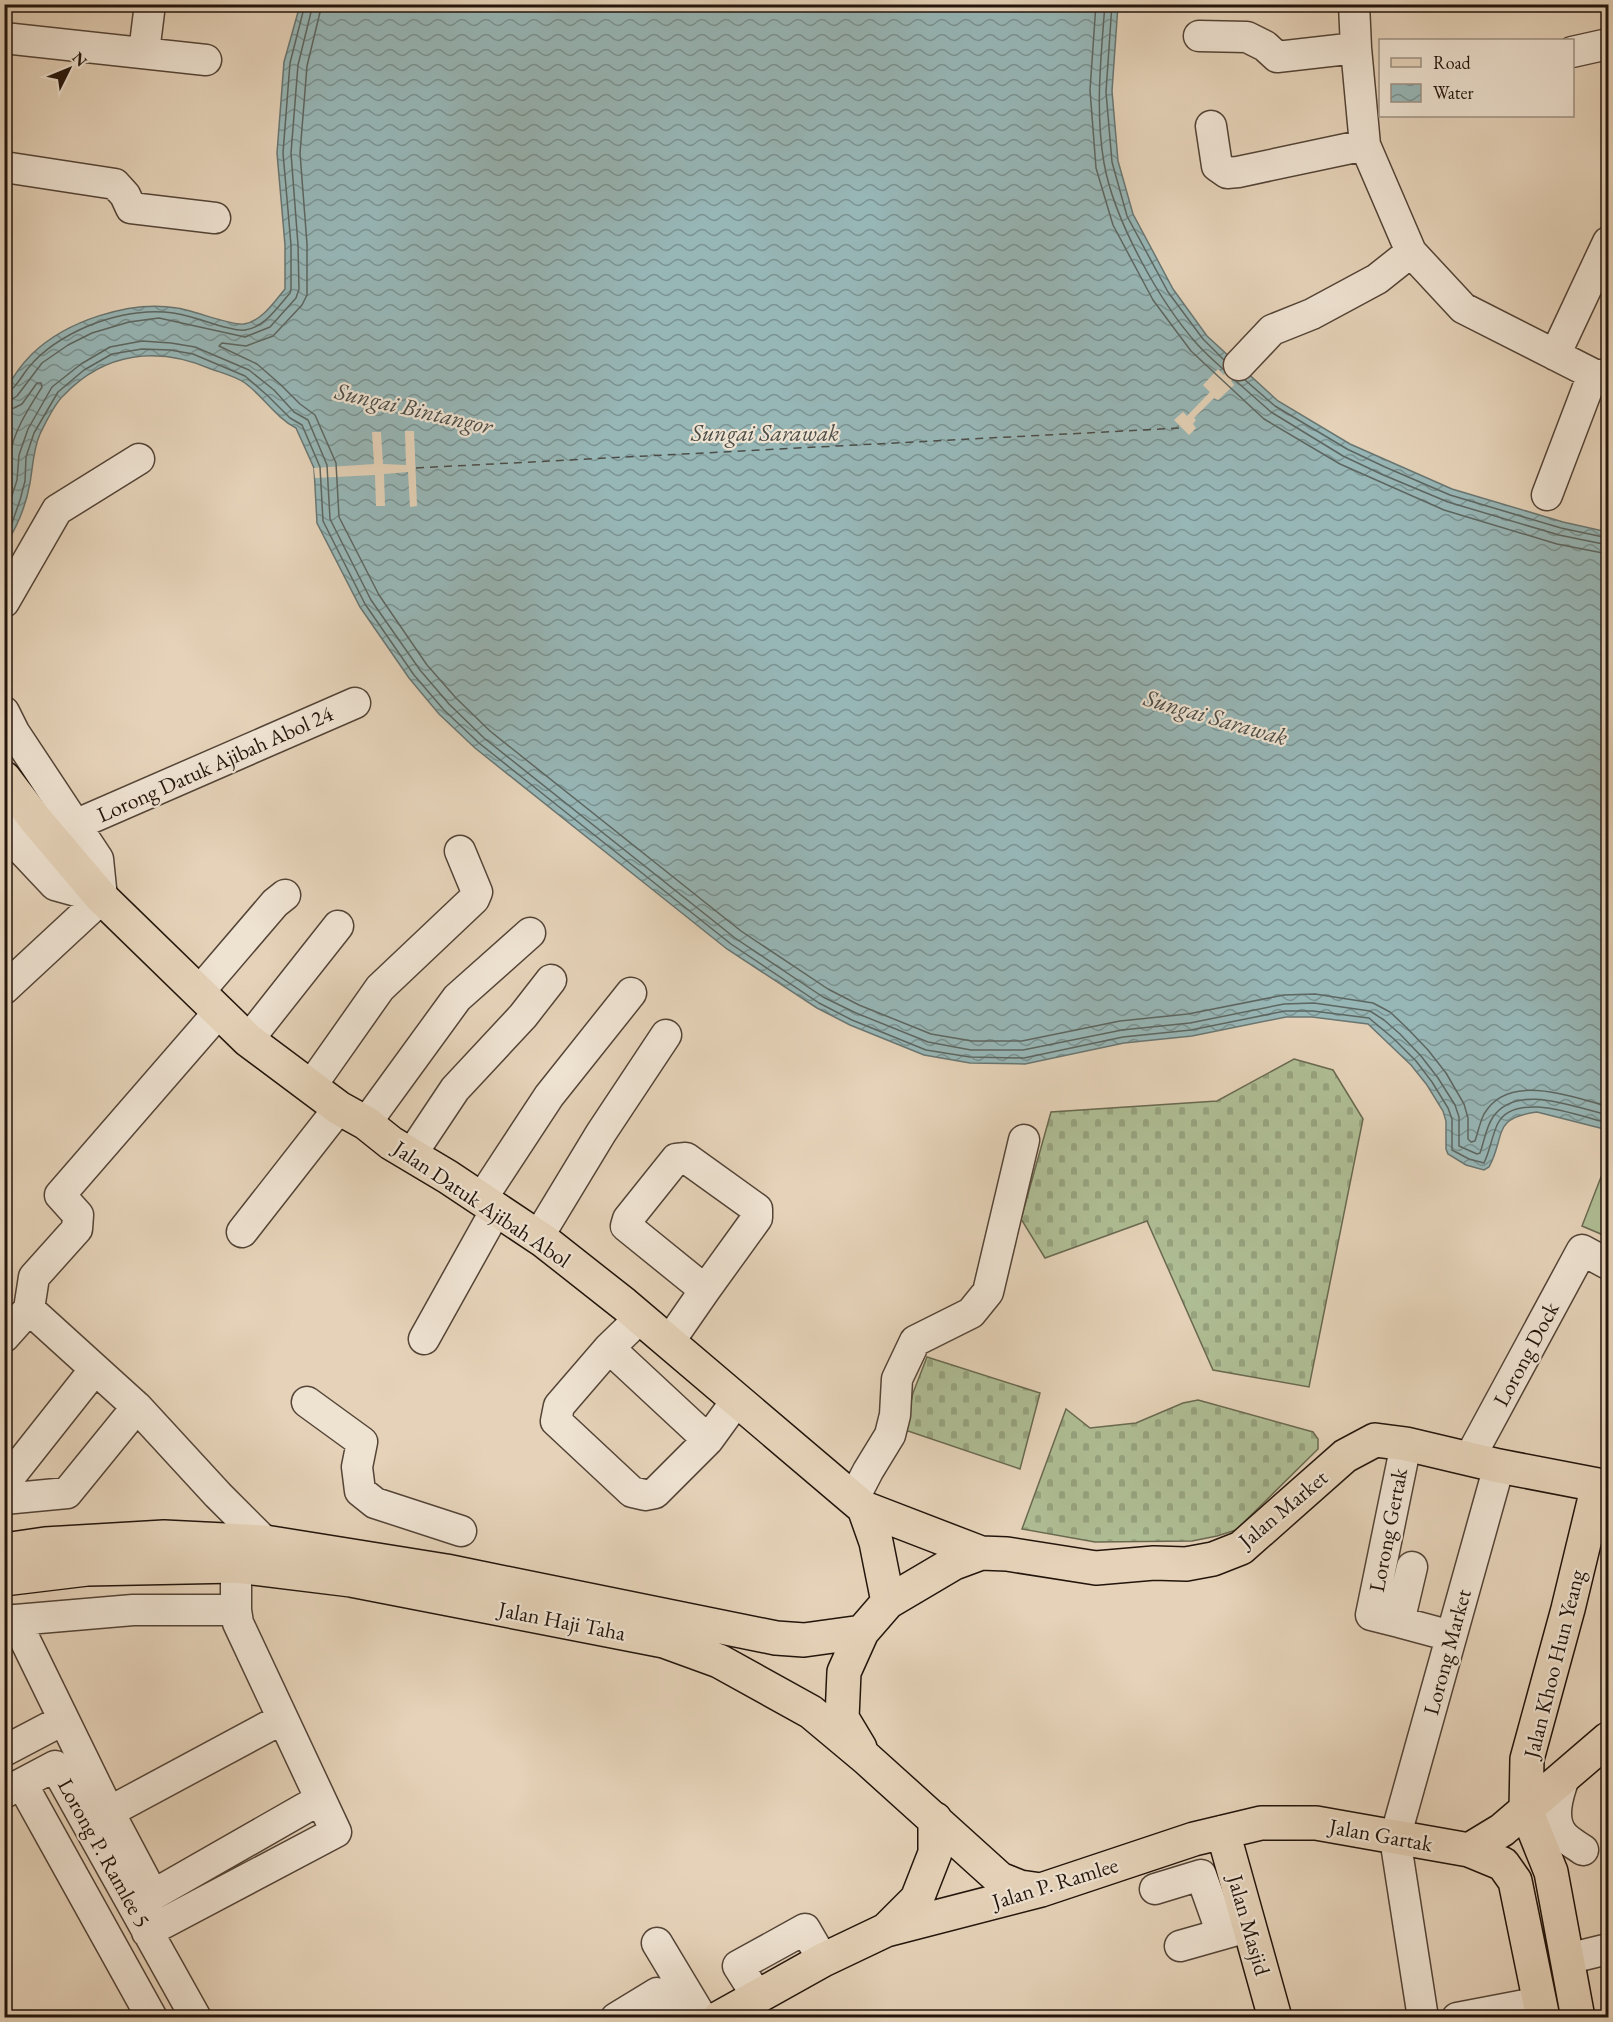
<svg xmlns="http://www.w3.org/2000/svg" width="1613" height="2022" font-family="'EB Garamond',serif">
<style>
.green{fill:#afbd94;stroke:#696950;stroke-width:1.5}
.cemetery{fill:url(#cemetery-stones);stroke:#696950;stroke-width:1.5}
.water{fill:url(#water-waves);stroke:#697672;stroke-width:1.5}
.pier{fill:#e5d2b8}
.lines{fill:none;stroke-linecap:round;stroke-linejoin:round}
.shore{stroke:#5d6661;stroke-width:1.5}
.ferry{stroke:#4c4d48;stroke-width:1.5;stroke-dasharray:8 6;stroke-linecap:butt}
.minor-casing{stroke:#544437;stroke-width:33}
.major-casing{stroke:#23150c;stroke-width:36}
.minor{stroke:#eee2d1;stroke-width:30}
.major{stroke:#e5d2b8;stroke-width:33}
.labels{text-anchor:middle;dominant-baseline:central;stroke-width:4.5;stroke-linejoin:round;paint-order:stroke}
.street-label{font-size:22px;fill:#23150c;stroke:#eee2d1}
.water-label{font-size:24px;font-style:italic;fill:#4c4d48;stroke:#eee2d1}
</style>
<defs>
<pattern id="cemetery-stones" width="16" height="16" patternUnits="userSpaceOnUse" patternTransform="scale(1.5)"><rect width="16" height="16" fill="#afbd94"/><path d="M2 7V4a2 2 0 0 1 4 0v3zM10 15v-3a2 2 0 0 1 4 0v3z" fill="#96a27e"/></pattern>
<pattern id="water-waves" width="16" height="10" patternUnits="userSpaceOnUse" patternTransform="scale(1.5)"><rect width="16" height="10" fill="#97b6b6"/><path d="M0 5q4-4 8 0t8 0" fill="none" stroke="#7b9392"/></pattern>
</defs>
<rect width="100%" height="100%" fill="#e5d2b8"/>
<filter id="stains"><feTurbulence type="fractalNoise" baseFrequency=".00333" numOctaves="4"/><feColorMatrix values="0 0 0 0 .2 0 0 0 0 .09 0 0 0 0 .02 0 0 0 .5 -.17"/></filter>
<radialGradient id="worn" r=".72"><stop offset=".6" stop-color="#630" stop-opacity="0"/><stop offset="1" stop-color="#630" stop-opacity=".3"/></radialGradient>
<path class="green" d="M 1601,1177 L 1608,1181 L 1608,1237 L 1582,1226 Z"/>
<path class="cemetery" d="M 1294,1059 L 1333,1070 L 1363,1119 L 1309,1387 L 1213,1370 L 1147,1221 L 1045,1258 L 1021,1219 L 1051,1112 L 1217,1101 Z
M 927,1357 L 1040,1393 L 1020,1469 L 905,1430 L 913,1393 Z
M 1198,1400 L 1313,1432 L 1318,1439 L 1318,1449 L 1236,1530 L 1217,1536 L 1192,1541 L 1095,1542 L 1022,1529 L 1066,1409 L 1090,1428 L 1136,1423 L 1183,1403 Z"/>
<path class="water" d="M 300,5 L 1118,5 L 1112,91 L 1118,161 L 1133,214 L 1173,289 L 1207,336 L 1278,401 L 1350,444 L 1452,489 L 1563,522 L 1608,532 L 1608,1130 L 1537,1112 C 1491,1118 1506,1136 1489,1167 L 1484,1170 L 1466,1165 L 1448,1154 L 1446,1149 L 1446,1121 L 1443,1111 L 1427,1085 L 1411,1065 L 1368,1024 L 1312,1017 L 1286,1017 L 1192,1036 L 1124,1043 L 1025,1064 L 970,1063 L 924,1055 L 850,1025 L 817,1008 L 727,949 L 475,748 L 439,714 L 409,678 L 360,607 L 317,523 L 314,468 L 296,428 C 276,418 263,396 245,383 C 235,376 222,373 211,369 C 158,346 105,352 64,395 C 54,404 46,422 40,434 C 33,450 33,466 30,483 C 26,506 17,527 5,546 L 5,391 C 12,378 21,365 32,354 C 66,321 130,300 177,308 C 193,310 231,326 244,324 C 262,321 274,302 285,289 L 285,245 L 277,153 L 284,62 Z"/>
<path class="pier" d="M 1236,363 L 1242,369 L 1231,381 L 1234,385 L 1218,400 L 1214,398 L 1194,418 L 1196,420 L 1193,424 L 1196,428 L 1189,435 L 1174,420 L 1183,412 L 1187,416 L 1210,392 L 1203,385 L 1218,369 L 1224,375 Z
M 405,431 L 414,431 L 417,506 L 410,507 L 408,472 L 384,474 L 385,506 L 376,506 L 375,475 L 315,478 L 314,468 L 374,464 L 372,432 L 381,432 L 383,464 L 406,465 Z"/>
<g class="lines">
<path class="shore" d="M 322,4 L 307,66 L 300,153 L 307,244 L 307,295 L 302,305 L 273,336 L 246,346 L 222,343 L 219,346 L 257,364 L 280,384 L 300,404 L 315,415 L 336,463 L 339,517 L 379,595 L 427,665 L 456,698 L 490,731 L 741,931 L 828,989 L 859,1005 L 931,1034 L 972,1041 L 1022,1041 L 1120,1021 L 1188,1014 L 1284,995 L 1315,994 L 1373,1003 L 1390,1012 L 1406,1027 L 1428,1050 L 1446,1073 L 1464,1104 L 1468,1118 L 1468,1139 L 1471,1142 L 1475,1141 C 1478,1132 1480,1122 1484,1114 C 1509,1071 1572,1098 1608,1106
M 1096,4 L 1090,90 L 1096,168 L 1113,225 L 1153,300 L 1191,351 L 1264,419 L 1340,464 L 1444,510 L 1557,544 L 1608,554
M 1105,4 C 1101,57 1095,111 1104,163 C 1114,220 1159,301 1197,344 C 1205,353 1214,361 1223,369
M 1112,4 L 1106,92 L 1112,162 L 1127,216 L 1168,292 L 1203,339 L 1224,360
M 1245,380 L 1275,406 L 1347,449 L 1385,467 L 1450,495 L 1561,528 L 1608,538
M 1236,381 L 1271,412 L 1343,456 L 1381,474 L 1448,502 L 1559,535 L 1608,545
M 4,393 C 14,392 22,375 29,367 C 44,349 67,335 88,326 C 121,313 158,307 191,317 C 204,320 233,332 245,330 C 265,327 277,308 290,293 L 291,289 L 291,245 L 283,153 L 290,63 L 305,4
M 4,400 L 11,400 L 17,396 L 42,363 L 68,345 L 92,333 L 129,322 L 159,318 L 245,337 L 270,327 L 296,298 L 299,289 L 298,245 L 291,153 L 298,65 L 313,4
M 4,409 L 14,408 L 22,404 L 37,383 L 41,383 L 42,387 C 29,408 14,430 10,455 C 8,468 8,480 4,493
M 4,521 L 17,480 L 19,455 L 28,429 L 52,387 L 81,364 L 110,347 L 142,341 L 171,343 L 195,347 L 249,370 L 274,390 L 294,412 L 308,420 L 327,465 L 330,519 L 371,600 L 420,670 L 449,704 L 484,738 L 735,938 L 823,997 L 856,1013 L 928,1042 L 971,1050 L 1023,1050 L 1122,1030 L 1190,1023 L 1284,1004 L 1314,1003 L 1370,1011 L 1384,1020 L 1400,1034 L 1421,1056 L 1438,1078 L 1455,1105 L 1459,1117 L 1459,1146 L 1477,1154 L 1480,1153 C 1484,1142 1486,1127 1493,1117 C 1517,1082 1576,1108 1608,1115
M 4,536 L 11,526 L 20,500 L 25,481 L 26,457 L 34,433 L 58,392 L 84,370 L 112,354 L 142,349 L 170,350 L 193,354 L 245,376 L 268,396 L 290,418 L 302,425 L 320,467 L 323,521 L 365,604 L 414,675 L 444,710 L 479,743 L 731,944 L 819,1003 L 852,1020 L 926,1050 L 970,1057 L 1024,1058 L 1123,1037 L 1191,1030 L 1285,1011 L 1313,1011 L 1369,1018 L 1394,1039 L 1416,1061 L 1432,1082 L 1448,1108 L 1452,1119 L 1452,1150 L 1469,1159 L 1484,1163 C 1490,1151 1492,1135 1498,1123 C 1516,1090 1581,1117 1608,1123"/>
<path class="ferry" d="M 416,468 L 1181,428"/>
<g class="minor-casing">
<path id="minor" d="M 1354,4 L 1356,48 L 1365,145 L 1411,252 L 1463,308 L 1593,374 L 1608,376
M 1199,36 L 1247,37 L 1265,46 L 1277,57 L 1356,48
M 4,38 L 206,60
M 144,52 L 150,4
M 1572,52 L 1608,44
M 1211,126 L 1217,166 L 1227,173 L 1238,172 L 1365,145
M 4,167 L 115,184 L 125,195 L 131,208 L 215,218
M 1555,355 L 1608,242
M 1239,365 L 1272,330 L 1312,314 L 1377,279 L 1411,252
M 1547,495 L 1593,374
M 4,602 L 57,510 L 139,459
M 4,712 L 14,732 L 98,859 L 102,898
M 75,825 L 355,703
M 4,826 L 22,850 L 55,885 L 102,898
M 4,989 L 102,898
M 198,993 L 275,903 L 285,895
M 248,1040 L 338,926
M 311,1086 L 380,988 L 474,899 L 477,892 L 460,851
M 366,1123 L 457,998 L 530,933
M 411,1155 L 455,1089 L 523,1016 L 551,980
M 686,1158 L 757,1209 L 757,1218 L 705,1290 L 626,1226 L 628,1219 L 676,1159 Z
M 482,1198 L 549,1096 L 631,993
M 242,1232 L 339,1108
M 538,1237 L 601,1133 L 666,1035
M 29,1309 L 137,1407 L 218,1495 L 265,1542
M 4,1337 L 29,1309 L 34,1277 L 77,1229 L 78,1215 L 60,1195 L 218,1013
M 424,1339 L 497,1208
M 669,1342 L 705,1290
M 609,1348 L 708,1440 L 655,1493 L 645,1495 L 632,1492 L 556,1421 L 559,1406 L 609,1348 L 640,1318
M 307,1402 L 362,1442 L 357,1467 L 360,1491 L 375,1503 L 461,1531
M 708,1440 L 737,1400
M 1406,1444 L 1371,1615 L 1399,1622 L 1412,1567
M 1469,1459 L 1582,1250 L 1608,1264
M 4,1484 L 95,1369
M 4,1499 L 67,1493 L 137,1407
M 853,1500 L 868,1471 L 890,1435 L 895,1415 L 897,1379 L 915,1341 L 971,1313 L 988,1292 L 1024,1140
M 12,1620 L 25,1640 L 109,1812 L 153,1895
M 4,1621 L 133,1610 L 236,1610
M 1399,1622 L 1451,1636
M 4,1751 L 63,1720
M 1564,1778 C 1558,1795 1550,1819 1563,1835 C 1568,1841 1576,1845 1583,1850
M 22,1784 L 152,2018
M 4,1793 L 55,1766 L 196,2018
M 109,1812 L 282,1719
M 1155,1889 L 1201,1875 L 1222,1934
M 137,1904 L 319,1800
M 147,1932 L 336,1832 L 238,1623 L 236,1610 L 236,1566
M 657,1943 L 702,2018
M 1180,1946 L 1240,1929
M 1567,1959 L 1608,1949
M 757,1996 L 738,1966 L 805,1929 L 823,1960
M 616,2018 L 657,1993 L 673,2018
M 1423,2018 L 1395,1838 L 1499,1466
M 1457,2018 L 1540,2002"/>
</g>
<g class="major-casing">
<path id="major" d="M 4,778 L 35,819 L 102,898 L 248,1040 L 339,1108 L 366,1123 L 391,1143 L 448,1177 L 544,1241 L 624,1304 L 864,1508 L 981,1553
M 4,1550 L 45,1544 L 164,1537 L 265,1542 L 446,1571 L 776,1638 L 804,1640 L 862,1632
M 4,1579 L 87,1569 L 236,1566 L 351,1580 L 664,1641 L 719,1661 L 811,1712 L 866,1758 L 1000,1879 L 1020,1887 L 1041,1890
M 888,1602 L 954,1563 L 981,1553 L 1007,1554 L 1096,1568 L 1154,1563 L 1186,1564 L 1213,1559 L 1241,1548 L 1345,1456 L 1375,1440 L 1406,1444 L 1499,1466 L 1608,1487
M 860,1748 L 842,1718 L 844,1672 L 862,1632 L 888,1602 L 876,1542 L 864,1508
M 1223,1832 L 1275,2018
M 1469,1850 L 1503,1864 L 1515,1881 L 1543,2018
M 886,1930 L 917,1899 L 935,1853 L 935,1819
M 719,2018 L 823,1960 L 886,1930 L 1041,1890 L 1194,1839 L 1261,1823 L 1316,1823 L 1469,1850 L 1502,1830 L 1608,1739
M 1578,2018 L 1551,1872 L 1526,1810 L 1527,1759 L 1568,1609 L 1598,1485"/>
</g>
<use href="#minor" class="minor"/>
<use href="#major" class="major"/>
</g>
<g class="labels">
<g class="street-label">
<text transform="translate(215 764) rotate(-24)">Lorong Datuk Ajibah Abol 24</text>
<text transform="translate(482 1204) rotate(34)">Jalan Datuk Ajibah Abol</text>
<text transform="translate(1526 1354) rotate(-62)">Lorong Dock</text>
<text transform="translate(1283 1509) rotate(-40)">Jalan Market</text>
<text transform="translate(1388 1530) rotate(-79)">Lorong Gertak</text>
<text transform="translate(562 1621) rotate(11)">Jalan Haji Taha</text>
<text transform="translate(1447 1652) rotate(-75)">Lorong Market</text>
<text transform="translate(1554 1664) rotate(-76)">Jalan Khoo Hun Yeang</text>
<text transform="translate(1381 1835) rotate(10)">Jalan Gartak</text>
<text transform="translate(104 1853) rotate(61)">Lorong P. Ramlee 5</text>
<text transform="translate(1055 1883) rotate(-17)">Jalan P. Ramlee</text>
<text transform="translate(1249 1925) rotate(74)">Jalan Masjid</text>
</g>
<g class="water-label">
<text transform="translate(414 408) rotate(13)">Sungai Bintangor</text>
<text x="765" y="432">Sungai Sarawak</text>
<text transform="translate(1216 717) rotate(16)">Sungai Sarawak</text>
</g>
</g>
<rect width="1613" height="2022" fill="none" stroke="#e5d2b8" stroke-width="24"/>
<rect x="6" y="6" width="1601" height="2010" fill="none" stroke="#23150c" stroke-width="3"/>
<rect x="12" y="12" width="1589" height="1998" fill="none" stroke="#23150c" stroke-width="1.5"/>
<rect x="1379" y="39" width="195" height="78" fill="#eee2d1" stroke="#9d9082" stroke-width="1.5"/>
<rect x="1391" y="58" width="30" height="9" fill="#e5d2b8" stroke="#9d9082" stroke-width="1.5"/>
<text x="1433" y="69" font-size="18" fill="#23150c">Road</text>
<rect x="1391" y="84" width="30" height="18" fill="url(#water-waves)" stroke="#9d9082" stroke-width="1.5"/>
<text x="1433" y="99" font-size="18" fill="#23150c">Water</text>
<g transform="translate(69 69) rotate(47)" stroke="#eee2d1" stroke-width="4.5" paint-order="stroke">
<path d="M0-4.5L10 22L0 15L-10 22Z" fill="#23150c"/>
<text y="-9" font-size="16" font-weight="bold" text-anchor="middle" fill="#23150c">N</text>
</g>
<rect width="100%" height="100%" filter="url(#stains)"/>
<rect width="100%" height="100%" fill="url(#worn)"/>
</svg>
